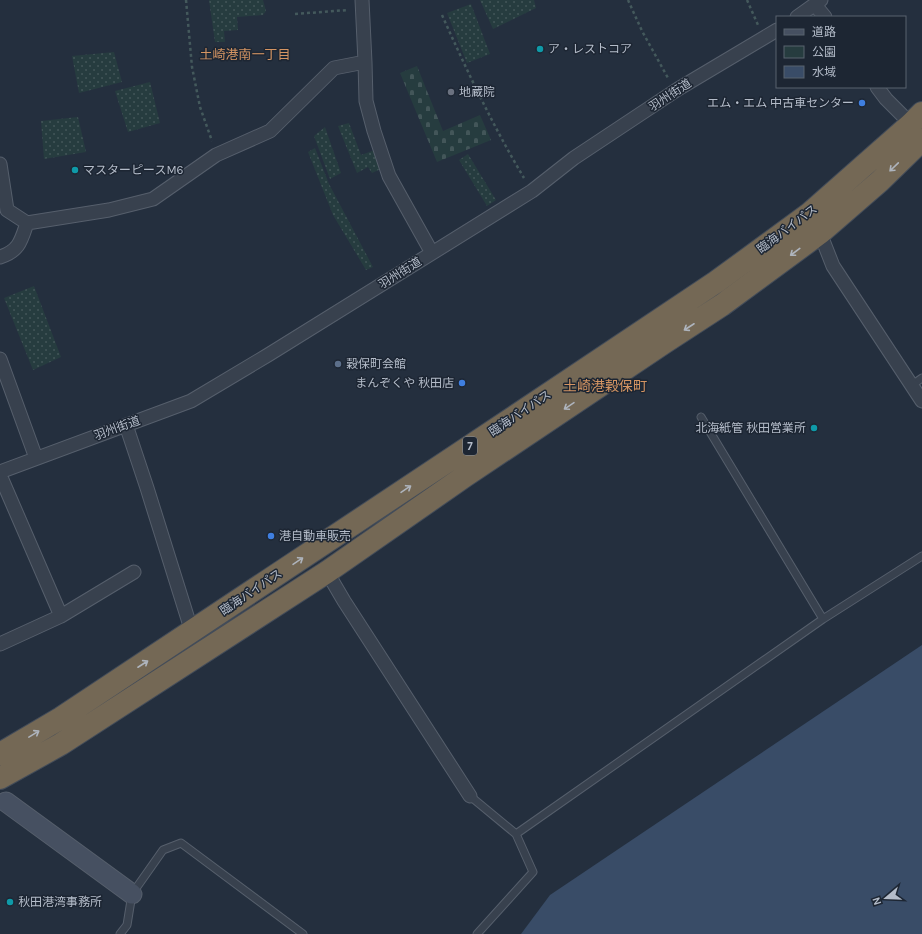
<svg xmlns="http://www.w3.org/2000/svg" width="922" height="934" font-family="Karla,'Noto Sans JP',sans-serif">
<style>
.green{fill:url(#green-dots)}
.cemetery{fill:url(#cemetery-stones)}
.water{fill:#394c67}
.lines{fill:none;stroke-linecap:round;stroke-linejoin:round}
.lane-casing{stroke:#565f6c;stroke-width:9}
.street-casing{stroke:#565f6c;stroke-width:15}
.secondary-casing{stroke:#565f6c;stroke-width:21}
.highway-casing{stroke:#434c59;stroke-width:24}
.path{stroke:#44595c;stroke-width:2.5;stroke-dasharray:3 3;stroke-linecap:butt}
.lane{stroke:#38414e;stroke-width:7}
.street{stroke:#38414e;stroke-width:13}
.secondary{stroke:#465061;stroke-width:19}
.highway{stroke:#746855;stroke-width:22}
.oneway{stroke:#aeb4bd}
.culture-dot{fill:#0f9aa8;stroke:#1d2633;stroke-width:1.5}
.worship-dot{fill:#6b7280;stroke:#1d2633;stroke-width:1.5}
.shop-dot{fill:#3f7fe0;stroke:#1d2633;stroke-width:1.5}
.service-dot{fill:#5c6f8a;stroke:#1d2633;stroke-width:1.5}
.labels{text-anchor:middle;dominant-baseline:central;stroke-width:3;stroke-linejoin:round;paint-order:stroke}
.shield{fill:#1d2633;stroke:#878f9c;stroke-width:1}
.shield-label{font-size:11px;font-weight:bold;fill:#b4bcc9}
.poi-label{font-size:12px;fill:#b4bcc9;stroke:#1d2633;text-anchor:start}
.street-label{font-size:12px;fill:#b4bcc9;stroke:#1d2633}
.neighbourhood-label{font-size:13px;fill:#d59563;stroke:#1d2633}
.quarter-label{font-size:14px;fill:#d59563;stroke:#1d2633}
</style>
<defs>
<pattern id="green-dots" width="8" height="8" patternUnits="userSpaceOnUse"><rect width="8" height="8" fill="#263c3f"/><path d="M2 2h.1M6 6h.1" fill="none" stroke="#435659" stroke-width="1.8" stroke-linecap="round"/></pattern>
<pattern id="cemetery-stones" width="16" height="16" patternUnits="userSpaceOnUse"><rect width="16" height="16" fill="#263c3f"/><path d="M2 7V4a2 2 0 0 1 4 0v3zM10 15v-3a2 2 0 0 1 4 0v3z" fill="#435659"/></pattern>
</defs>
<rect width="100%" height="100%" fill="#242f3e"/>
<path class="green" d="M 209,0 L 263,0 L 266,11 L 263,15 L 237,17 L 238,30 L 224,31 L 225,42 L 215,42 Z
M 480,0 L 534,0 L 536,8 L 493,29 Z
M 471,4 L 490,54 L 467,63 L 447,13 Z
M 114,52 L 122,82 L 79,93 L 72,56 Z
M 150,82 L 160,123 L 128,132 L 115,91 Z
M 78,117 L 86,152 L 44,159 L 41,121 Z
M 349,123 L 361,155 L 375,150 L 383,168 L 372,173 L 368,167 L 357,173 L 338,126 Z
M 325,127 L 341,173 L 330,179 L 314,136 Z
M 315,148 L 329,184 L 373,267 L 366,270 L 333,215 L 308,152 Z
M 468,154 L 496,200 L 487,206 L 459,160 Z
M 34,286 L 61,357 L 33,370 L 4,298 Z"/>
<path class="cemetery" d="M 417,66 L 443,131 L 480,115 L 491,140 L 437,162 L 400,73 Z"/>
<path class="water" d="M 922,645 L 922,934 L 521,934 L 550,895 Z"/>
<g class="lines">
<g class="lane-casing">
<path id="lane" d="M 912,385 L 922,378
M 701,417 L 823,619
M 470,796 L 516,834 L 533,872 L 477,934
M 516,834 L 823,619 L 922,556
M 120,934 L 127,925 L 132,894 L 163,850 L 181,843 L 303,934"/>
</g>
<g class="street-casing">
<path id="street" d="M 362,0 L 365,62 L 366,101 L 374,131 L 389,176 L 432,253
M 815,5 L 825,17
M 797,17 L 821,0
M 877,87 L 886,99 L 911,124
M 0,164 L 7,210 L 27,223 L 109,210 L 153,199 L 216,155 L 270,131 L 334,68 L 365,62
M 817,227 L 820,233 L 833,266 L 922,401
M 0,257 C 19,251 21,241 27,223
M 0,359 L 36,458
M 126,425 L 147,488 L 192,632
M 0,472 L 191,401 L 268,355 L 532,191 L 574,158 L 678,89 L 777,30
M 0,475 L 61,616
M 327,572 L 344,601 L 470,796
M 0,644 L 61,616 L 134,572"/>
</g>
<g class="secondary-casing">
<path id="secondary" d="M 6,802 L 132,894"/>
</g>
<g class="highway-casing">
<path id="highway" d="M 0,754 L 61,718 L 466,449 L 716,282 L 809,214 L 911,124 L 922,113
M 0,778 L 61,744 L 327,572 L 465,476 L 665,342 L 722,305 L 820,233 L 880,181 L 922,140"/>
</g>
<path class="path" d="M 186,0 L 192,67 L 200,107 L 212,141
M 628,0 L 642,31 L 668,78
M 747,0 L 758,25
M 295,14 L 348,10
M 442,15 C 467,71 493,126 524,178"/>
<use href="#lane" class="lane"/>
<use href="#street" class="street"/>
<use href="#secondary" class="secondary"/>
<use href="#highway" class="highway"/>
</g>
<defs><path id="oneway-shaft" d="M-6 0H5M1.5-3L5.5 0L1.5 3" fill="none" stroke-width="1.6" stroke-linecap="round" stroke-linejoin="round"/></defs>
<g class="oneway">
<use href="#oneway-shaft" transform="translate(894 167) rotate(136)"/>
<use href="#oneway-shaft" transform="translate(795 252) rotate(143)"/>
<use href="#oneway-shaft" transform="translate(689 327) rotate(147)"/>
<use href="#oneway-shaft" transform="translate(569 406) rotate(146)"/>
<use href="#oneway-shaft" transform="translate(406 489) rotate(-34)"/>
<use href="#oneway-shaft" transform="translate(298 561) rotate(-34)"/>
<use href="#oneway-shaft" transform="translate(143 664) rotate(-33)"/>
<use href="#oneway-shaft" transform="translate(34 734) rotate(-31)"/>
</g>
<g class="culture-dot">
<circle cx="540" cy="49" r="4"/>
<circle cx="75" cy="170" r="4"/>
<circle cx="814" cy="428" r="4"/>
<circle cx="10" cy="902" r="4"/>
</g>
<circle class="worship-dot" cx="451" cy="92" r="4"/>
<g class="shop-dot">
<circle cx="862" cy="103" r="4"/>
<circle cx="462" cy="383" r="4"/>
<circle cx="271" cy="536" r="4"/>
</g>
<circle class="service-dot" cx="338" cy="364" r="4"/>
<g class="labels">
<rect class="shield" x="463" y="437" width="14" height="18" rx="3"/>
<g class="shield-label">
<text x="470" y="446">7</text>
</g>
<g class="poi-label">
<text x="548" y="49">ア・レストコア</text>
<text x="459" y="92">地蔵院</text>
<text x="854" y="103" text-anchor="end">エム・エム 中古車センター</text>
<text x="83" y="170">マスターピースM6</text>
<text x="346" y="364">穀保町会館</text>
<text x="454" y="383" text-anchor="end">まんぞくや 秋田店</text>
<text x="806" y="428" text-anchor="end">北海紙管 秋田営業所</text>
<text x="279" y="536">港自動車販売</text>
<text x="18" y="902">秋田港湾事務所</text>
</g>
<g class="street-label">
<text transform="translate(670 95) rotate(-33)">羽州街道</text>
<text transform="translate(787 229) rotate(-37)">臨海バイパス</text>
<text transform="translate(400 273) rotate(-32)">羽州街道</text>
<text transform="translate(520 413) rotate(-34)">臨海バイパス</text>
<text transform="translate(117 428) rotate(-20)">羽州街道</text>
<text transform="translate(251 592) rotate(-34)">臨海バイパス</text>
</g>
<g class="neighbourhood-label">
<text x="245" y="54">土崎港南一丁目</text>
</g>
<g class="quarter-label">
<text x="605" y="386">土崎港穀保町</text>
</g>
</g>
<rect x="776" y="16" width="130" height="72" fill="#1d2633" stroke="#59626f"/>
<rect x="784" y="29" width="20" height="6" fill="#465061" stroke="#59626f"/>
<text x="812" y="36" font-size="12" fill="#b4bcc9">道路</text>
<rect x="784" y="46" width="20" height="12" fill="#263c3f" stroke="#59626f"/>
<text x="812" y="56" font-size="12" fill="#b4bcc9">公園</text>
<rect x="784" y="66" width="20" height="12" fill="#394c67" stroke="#59626f"/>
<text x="812" y="76" font-size="12" fill="#b4bcc9">水域</text>
<g transform="translate(886 898) rotate(251)" stroke="#1d2633" stroke-width="3" paint-order="stroke">
<path d="M0-3L7 15L0 10L-7 15Z" fill="#b4bcc9"/>
<text y="-6" font-size="11" font-weight="bold" text-anchor="middle" fill="#b4bcc9">N</text>
</g>
</svg>
